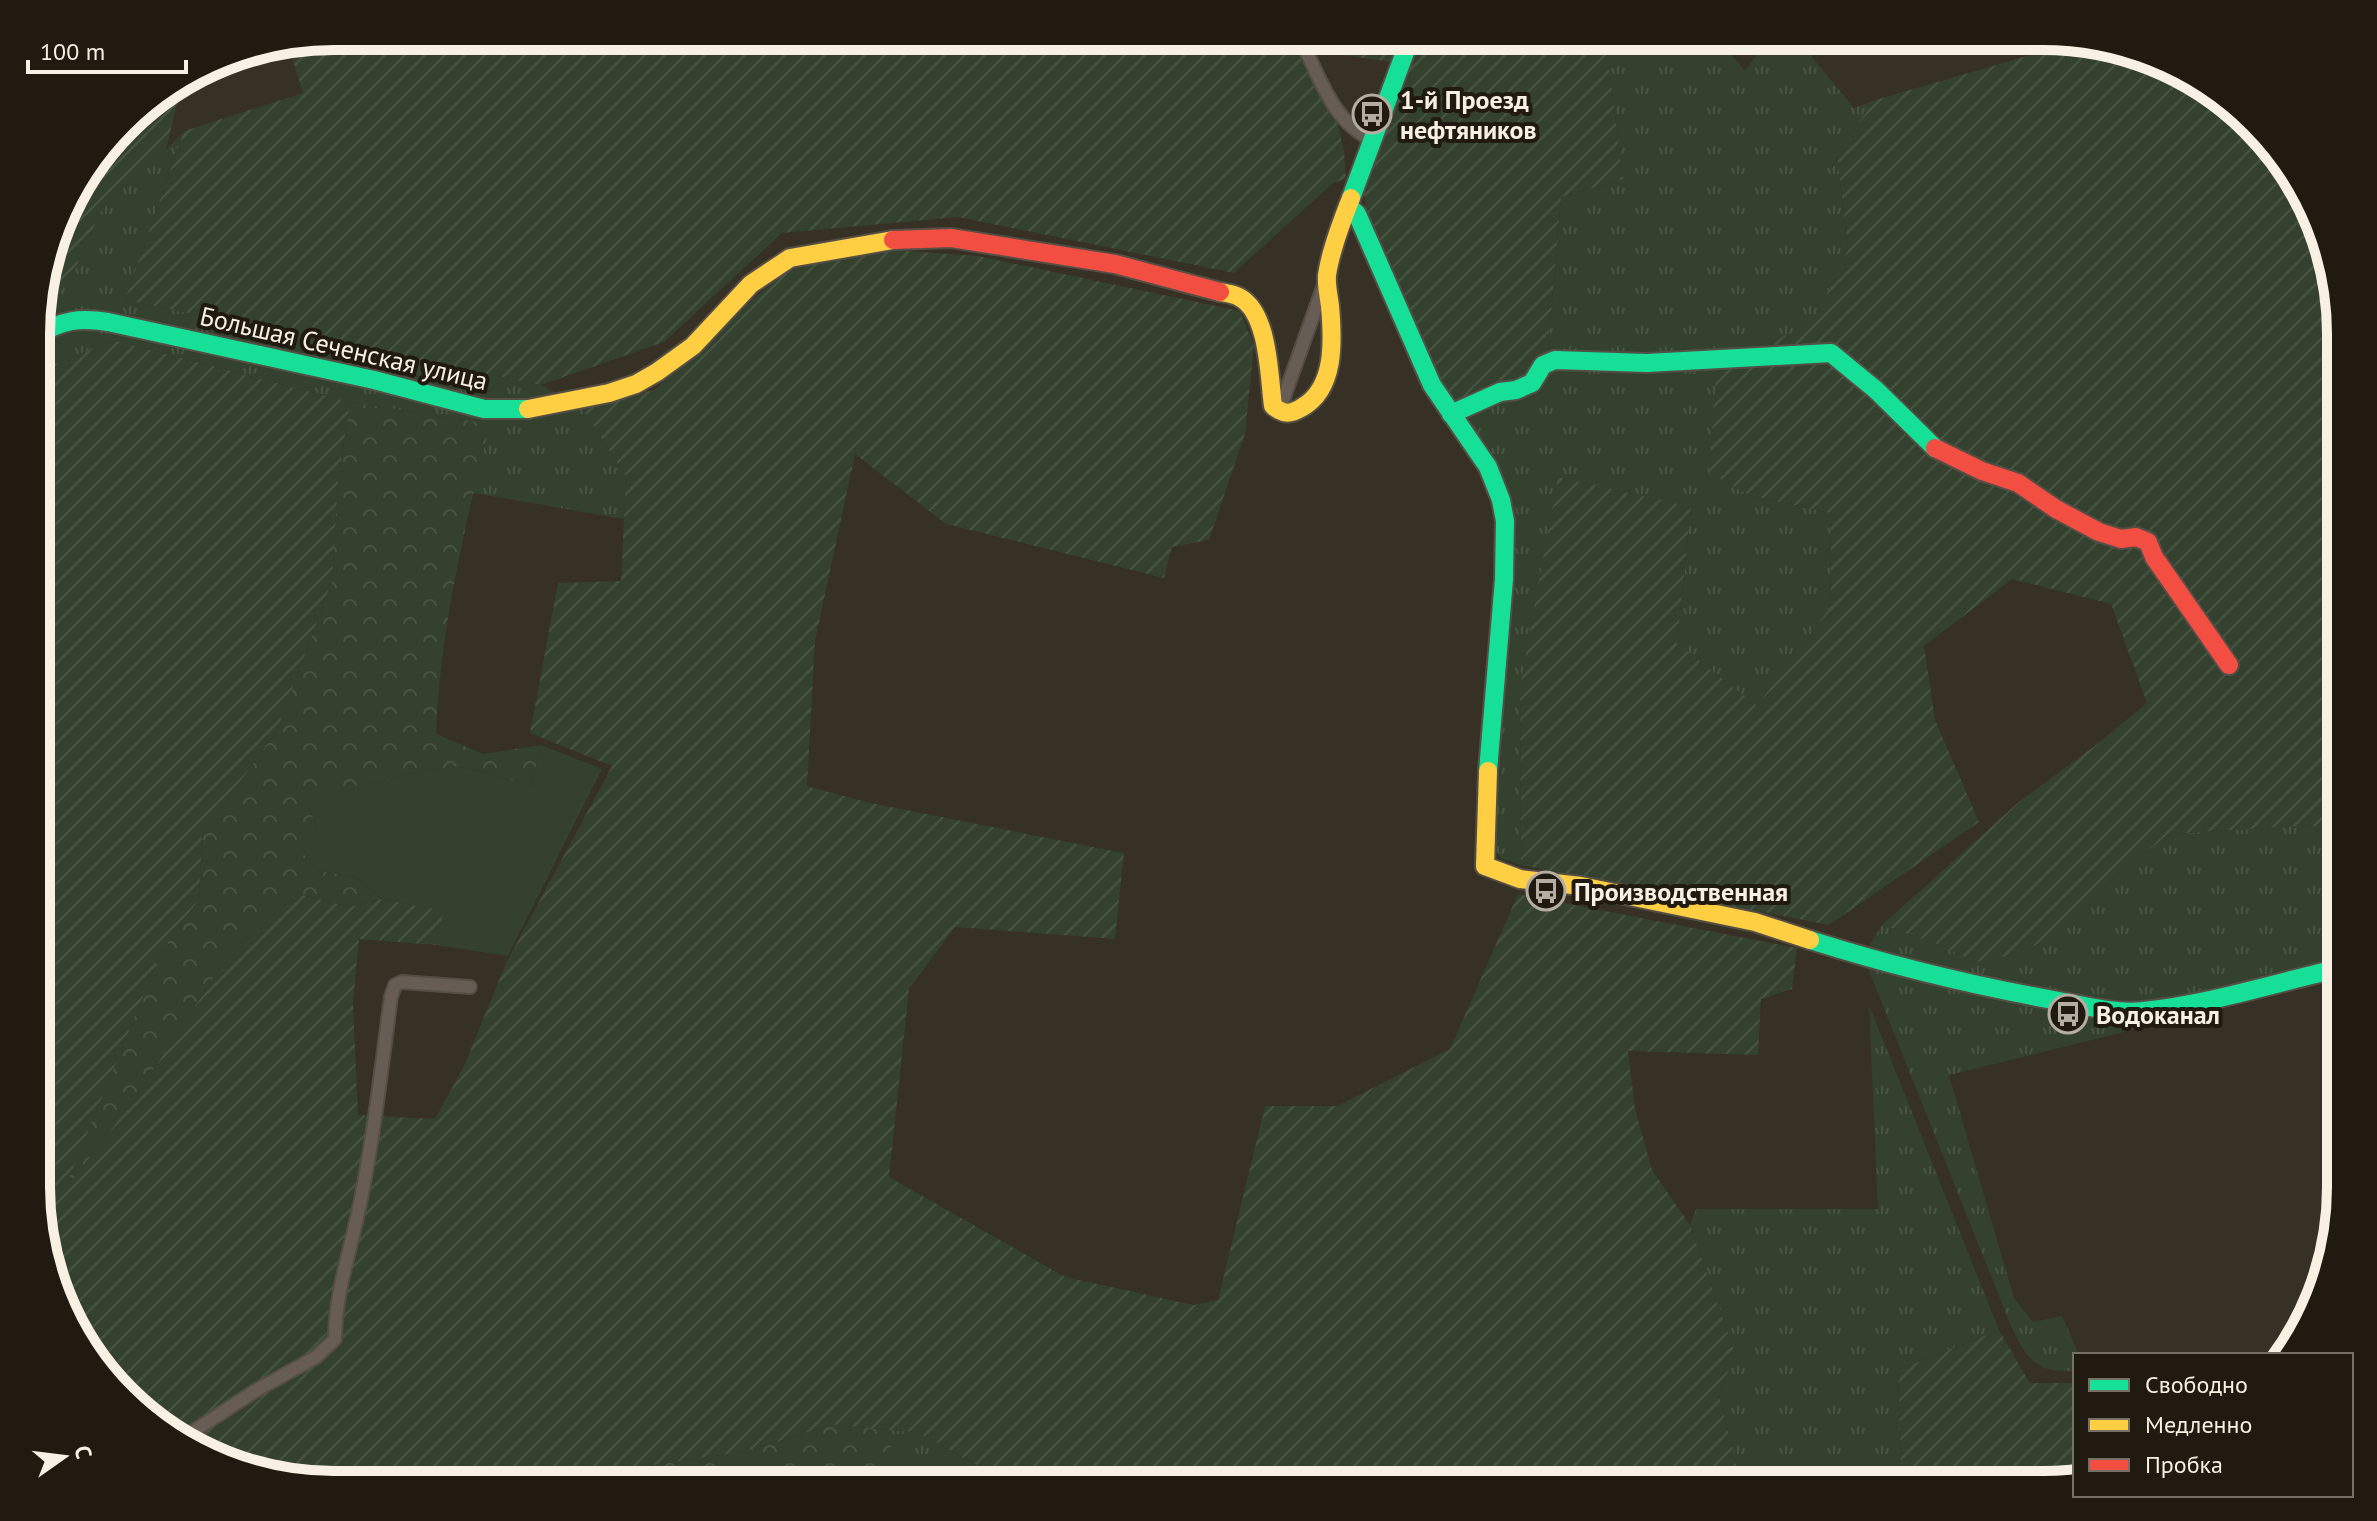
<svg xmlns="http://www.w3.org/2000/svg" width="2377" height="1521" font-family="'PT Sans',sans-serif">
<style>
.grass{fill:url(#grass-tufts)}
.forest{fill:url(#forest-crowns)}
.park{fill:#33412e}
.garden{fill:url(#garden-furrows)}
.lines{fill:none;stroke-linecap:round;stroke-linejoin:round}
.street-casing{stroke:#544e45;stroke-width:16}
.fast-casing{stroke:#544e45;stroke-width:22}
.slow-casing{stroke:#544e45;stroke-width:22}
.jam-casing{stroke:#544e45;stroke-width:22}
.street{stroke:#685d54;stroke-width:12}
.fast{stroke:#16e098;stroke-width:18}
.slow{stroke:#ffcf43;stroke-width:18}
.jam{stroke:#f24e42;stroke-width:18}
.labels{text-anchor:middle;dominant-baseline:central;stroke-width:8;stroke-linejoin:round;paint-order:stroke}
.poi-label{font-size:26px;font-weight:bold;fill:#f9f0e4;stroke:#201a11;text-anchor:start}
.street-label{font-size:26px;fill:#f9f0e4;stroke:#201a11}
.rim{fill:none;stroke:#f9f0e4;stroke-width:10}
</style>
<defs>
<pattern id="grass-tufts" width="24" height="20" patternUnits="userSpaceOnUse" patternTransform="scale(2)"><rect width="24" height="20" fill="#33412e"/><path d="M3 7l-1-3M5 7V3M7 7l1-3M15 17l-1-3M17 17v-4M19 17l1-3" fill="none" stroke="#475442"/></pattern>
<pattern id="forest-crowns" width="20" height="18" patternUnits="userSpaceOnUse" patternTransform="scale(2)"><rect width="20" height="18" fill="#33412e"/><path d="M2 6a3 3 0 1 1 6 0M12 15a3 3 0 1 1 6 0" fill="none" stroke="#475442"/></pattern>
<pattern id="garden-furrows" width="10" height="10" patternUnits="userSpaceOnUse" patternTransform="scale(2)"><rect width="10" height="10" fill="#33412e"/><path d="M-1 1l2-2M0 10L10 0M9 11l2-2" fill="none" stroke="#475442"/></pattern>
</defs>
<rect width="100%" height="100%" fill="#363025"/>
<path class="grass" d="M 1605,36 L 1716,36 L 1745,71 L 1770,36 L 1809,36 L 1802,45 L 1854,108 L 1875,100 L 1837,153 L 1848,250 L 1811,327 L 1749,495 L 1830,513 L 1831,606 L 1757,707 L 1677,643 L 1691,507 L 1520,686 L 1521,865 L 1500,858 L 1494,847 L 1495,753 L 1513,542 L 1449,403 L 1546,374 L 1561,197 L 1623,179 Z
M 184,131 L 125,300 L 541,385 L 583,409 L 626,477 L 624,519 L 473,493 L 489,424 L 350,402 L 113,340 L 54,365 L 39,470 L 38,312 L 72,275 L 106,200 L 168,148 Z
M 2310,825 L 2340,840 L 2340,979 L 1949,1075 L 2014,1298 L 2033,1322 L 2062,1316 L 2079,1355 L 2075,1355 L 2075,1371 C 2036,1373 2027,1360 2011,1326 L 1863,956 L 1882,925 L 1940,945 L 1974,962 L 2072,924 L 2116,876 L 2169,834 Z
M 1869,1005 L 1999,1330 L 1898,1370 L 1902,1484 L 1741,1484 L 1719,1395 L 1735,1353 L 1690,1225 L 1696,1209 L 1878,1209 Z
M 879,1429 L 917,1432 L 991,1473 L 1006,1485 L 913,1485 L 907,1470 Z
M 743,1452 L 797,1485 L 720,1485 L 716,1456 Z"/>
<path class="forest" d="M 350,402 L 490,424 C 465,526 440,629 436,734 L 483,754 L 541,745 L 531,786 C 512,781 469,765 452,767 C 406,771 362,791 317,794 L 310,809 L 317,829 L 315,870 L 357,877 L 382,899 L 350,907 L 298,894 L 232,950 L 133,1101 L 61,1197 L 161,952 L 199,899 L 202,835 L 277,730 L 332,581 L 338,481 Z
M 831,1425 L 879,1429 L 907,1470 L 913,1485 L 797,1485 L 743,1452 Z
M 716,1456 L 720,1485 L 552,1484 L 618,1470 Z"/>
<path class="park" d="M 541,745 L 602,769 L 508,956 L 435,945 L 443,911 L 382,899 L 357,877 L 315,870 L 303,853 L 317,829 L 310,809 L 317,793 C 362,791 406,771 452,767 C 469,765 512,781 531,786 Z"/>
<path class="garden" d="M 334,36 L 1296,36 L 1336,117 L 1344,151 L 1346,179 L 1333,183 L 1234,273 L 958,217 L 782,233 L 664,342 L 541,385 L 125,300 L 184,131 L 303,93 L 288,45 Z
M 1306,36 L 1402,36 L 1392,62 L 1314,51 Z
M 1417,36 L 1605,36 L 1623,179 L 1561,197 L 1546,374 L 1449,403 L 1369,228 L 1364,194 L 1368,170 Z
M 2040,36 L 2138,52 L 2209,87 L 2301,186 L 2340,315 L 2340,840 L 2310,825 L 2169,834 L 2116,876 L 2072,924 L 2019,954 L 1974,962 L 1940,945 L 1882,925 L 2020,801 L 2092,748 L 2147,703 L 2111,604 L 2012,579 L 1924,646 L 1935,720 L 1979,822 L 1829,925 L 1521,865 L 1520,686 L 1558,477 L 1691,507 L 1677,643 L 1757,706 L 1831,606 L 1830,513 L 1749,495 L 1709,473 L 1717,361 L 1811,326 L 1848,250 L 1837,153 L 1875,100 L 2044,51 Z
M 182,82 L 166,150 L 106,200 L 72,275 L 38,312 L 39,296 L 67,202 L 137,110 Z
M 893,250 L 978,256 L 1240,311 L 1254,346 L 1245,434 L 1209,540 L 1172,547 L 1164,578 L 946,524 L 855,454 L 815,641 L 807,786 L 866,802 L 1124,853 L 1115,939 L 955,927 L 909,989 L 889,1177 L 1065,1277 L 1194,1305 L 1218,1300 L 1265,1106 L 1337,1106 L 1450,1049 L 1518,894 L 1797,948 L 1792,989 L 1761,999 L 1758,1055 L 1628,1051 L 1635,1109 L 1652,1170 L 1690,1225 L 1735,1353 L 1719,1395 L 1741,1484 L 1006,1485 L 991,1473 L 917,1432 L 831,1425 L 743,1452 L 618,1470 L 545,1485 L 334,1485 L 239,1469 L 168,1434 L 76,1336 L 39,1225 L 39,470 L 53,365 L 113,340 L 350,402 L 338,481 L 332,581 L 277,730 L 202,835 L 199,899 L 161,952 L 63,1193 L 133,1101 L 232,950 L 298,894 L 350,907 L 382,899 L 444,911 L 435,945 L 359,939 L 353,1003 L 358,1115 L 435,1119 L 464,1066 L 506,963 L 612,766 L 530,733 L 558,583 L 621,581 L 626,477 L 583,409 L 656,389 L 717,328 L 795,265 Z
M 1999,1330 L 2030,1383 L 2075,1383 L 2075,1480 L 2062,1484 L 1902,1484 L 1898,1370 Z"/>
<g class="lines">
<g class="street-casing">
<path id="street" d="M 1299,36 C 1318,73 1332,123 1373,140
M 1279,411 L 1325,282
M 180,1440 L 255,1391 L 316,1357 L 335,1339 C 335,1297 348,1258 357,1218 C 373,1145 381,1071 391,997 L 395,985 L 402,982 L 470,987"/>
</g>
<g class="fast-casing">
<path id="fast" d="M 1351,198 L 1411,36
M 1348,206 L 1357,214 L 1432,385 L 1488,467 L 1501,500 L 1505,521 L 1504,579 L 1488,771
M 38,337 C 59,319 82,318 108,322 L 374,380 L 484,409 L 528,409
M 1451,414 L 1500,392 L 1516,390 L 1532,383 L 1543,365 L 1555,360 L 1647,363 L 1831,353 L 1876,390 L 1935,448
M 1810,940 C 1892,966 1975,986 2059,1001 C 2087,1006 2115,1014 2143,1011 C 2210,1004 2275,983 2340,968"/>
</g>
<g class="slow-casing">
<path id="slow" d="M 1220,292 C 1226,293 1234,294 1239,297 C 1269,312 1269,377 1273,406 C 1283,414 1289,415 1301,408 C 1336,389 1333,340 1330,306 C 1329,297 1326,285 1327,275 C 1330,254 1343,218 1351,198
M 528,409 L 609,393 L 636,384 L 657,372 L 693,346 L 751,284 L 790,258 L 893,240
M 1488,771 L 1485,866 L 1520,879 L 1581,886 L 1755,922 L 1810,940"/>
</g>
<g class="jam-casing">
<path id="jam" d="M 893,240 L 951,238 L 1115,264 L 1220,292
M 1935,448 L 1982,471 L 2018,483 L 2056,509 L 2099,532 L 2121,539 L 2136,537 L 2148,542 L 2154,557 L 2229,665"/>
</g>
<use href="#street" class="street"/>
<use href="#fast" class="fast"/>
<use href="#slow" class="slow"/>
<use href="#jam" class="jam"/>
</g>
<defs>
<g id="bus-ring" transform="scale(2)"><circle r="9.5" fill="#201a11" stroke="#b5ada1" stroke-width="1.5"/><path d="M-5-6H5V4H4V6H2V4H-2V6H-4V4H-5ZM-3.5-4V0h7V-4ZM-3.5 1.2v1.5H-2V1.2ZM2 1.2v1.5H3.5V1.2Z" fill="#b5ada1"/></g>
</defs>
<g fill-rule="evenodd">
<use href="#bus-ring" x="1372" y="114"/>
<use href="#bus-ring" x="1546" y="891"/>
<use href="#bus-ring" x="2068" y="1014"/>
</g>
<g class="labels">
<g class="poi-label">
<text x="1400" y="99">1-й Проезд<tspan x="1400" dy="30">нефтяников</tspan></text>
<text x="1574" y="891">Производственная</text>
<text x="2096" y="1014">Водоканал</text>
</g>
<g class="street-label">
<text transform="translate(344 348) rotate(13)">Большая Сеченская улица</text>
</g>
</g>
<path d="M0 0H2377V1521H0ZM334 50H2043A284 284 0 0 1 2327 334V1187A284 284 0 0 1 2043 1471H334A284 284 0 0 1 50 1187V334A284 284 0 0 1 334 50Z" fill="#201a11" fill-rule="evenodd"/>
<path class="rim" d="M334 50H2043A284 284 0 0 1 2327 334V1187A284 284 0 0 1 2043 1471H334A284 284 0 0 1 50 1187V334A284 284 0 0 1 334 50Z"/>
<rect x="2073" y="1353" width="280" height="144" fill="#201a11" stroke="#777065" stroke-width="2"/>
<rect x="2089" y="1379" width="40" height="12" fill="#16e098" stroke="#777065" stroke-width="2"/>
<text x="2145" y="1393" font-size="24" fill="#f9f0e4">Свободно</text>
<rect x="2089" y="1419" width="40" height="12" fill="#ffcf43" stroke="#777065" stroke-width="2"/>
<text x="2145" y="1433" font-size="24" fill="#f9f0e4">Медленно</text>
<rect x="2089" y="1459" width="40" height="12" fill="#f24e42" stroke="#777065" stroke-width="2"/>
<text x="2145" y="1473" font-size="24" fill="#f9f0e4">Пробка</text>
<g transform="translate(64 1457) rotate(76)" stroke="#201a11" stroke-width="6" paint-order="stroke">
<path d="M0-6L14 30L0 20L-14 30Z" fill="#f9f0e4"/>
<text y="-12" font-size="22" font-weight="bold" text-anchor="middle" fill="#f9f0e4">С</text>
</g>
<path d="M28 60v12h158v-12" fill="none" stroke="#f9f0e4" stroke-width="4"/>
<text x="40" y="60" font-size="24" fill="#f9f0e4" stroke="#201a11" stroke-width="6" paint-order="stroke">100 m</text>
</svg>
